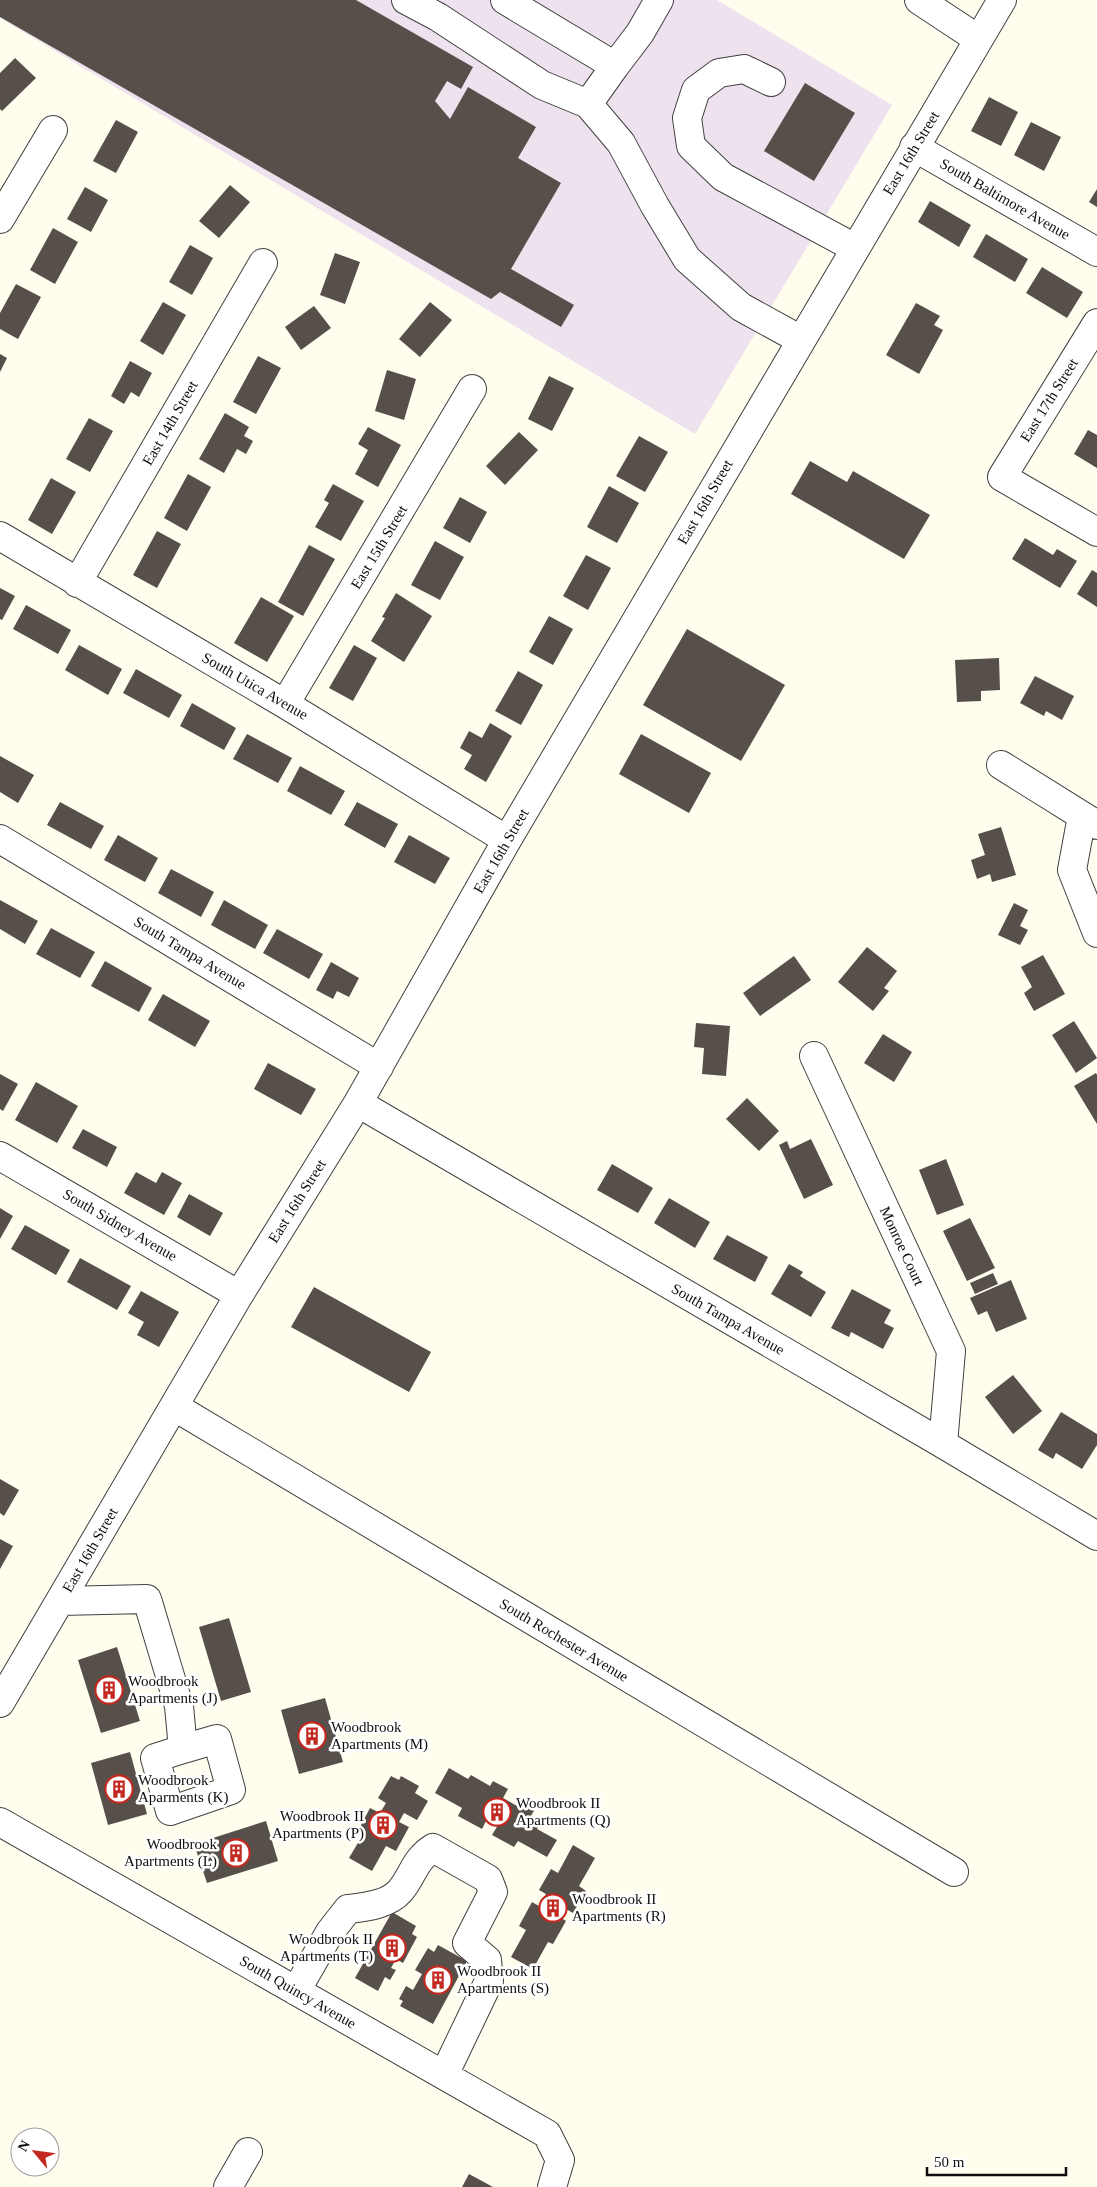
<svg xmlns="http://www.w3.org/2000/svg" width="1097" height="2187" font-family="Georgia,serif">
<style>
.industrial{fill:#ede2ed}
.building{fill:#57504a}
.lines{fill:none;stroke-linecap:round;stroke-linejoin:round}
.minor-casing{stroke:#414141;stroke-width:30}
.minor{stroke:#fff;stroke-width:28}
.labels{text-anchor:middle;dominant-baseline:central;stroke-width:5;stroke-linejoin:round;paint-order:stroke}
.street-label{font-size:15px;fill:#0e0e0e;stroke:#fff}
.poi-label{font-size:15px;fill:#0e0e0e;stroke:#fff;text-anchor:start}
</style>
<rect width="100%" height="100%" fill="#fffdee"/>
<path class="industrial" d="M 0,0 L 717,0 L 892,105 L 695,434 L 0,18 Z"/>
<path class="building" d="M 0,0 L 356,0 L 473,67 L 461,89 L 447,81 L 435,101 L 450,119 L 468,87 L 536,127 L 518,158 L 561,183 L 511,269 L 574,305 L 561,327 L 500,292 L 491,299 L 0,17 Z
M 15,58 L 36,78 L 2,111 L 0,109 L 0,73 Z
M 805,83 L 855,113 L 814,181 L 764,151 Z
M 989,97 L 1018,112 L 1001,146 L 971,131 Z
M 116,120 L 138,132 L 116,173 L 93,161 Z
M 1031,122 L 1061,137 L 1044,171 L 1014,155 Z
M 230,185 L 250,202 L 219,238 L 199,221 Z
M 85,187 L 108,200 L 91,232 L 67,219 Z
M 1097,189 L 1097,207 L 1089,202 Z
M 930,201 L 971,225 L 959,247 L 918,222 Z
M 53,228 L 78,242 L 55,284 L 30,270 Z
M 986,234 L 1028,259 L 1015,282 L 973,257 Z
M 190,245 L 213,258 L 192,295 L 169,282 Z
M 335,253 L 360,262 L 345,304 L 320,295 Z
M 1042,267 L 1083,292 L 1067,318 L 1026,293 Z
M 16,284 L 41,297 L 18,339 L 0,329 L 0,313 Z
M 163,302 L 186,315 L 163,355 L 140,341 Z
M 430,302 L 452,320 L 420,357 L 399,339 Z
M 916,303 L 940,316 L 934,325 L 943,330 L 919,374 L 886,355 Z
M 314,306 L 331,328 L 301,350 L 285,327 Z
M 0,354 L 7,358 L 0,372 Z
M 258,356 L 281,368 L 256,414 L 233,402 Z
M 130,361 L 152,373 L 139,397 L 131,392 L 124,404 L 111,396 Z
M 387,370 L 416,379 L 404,420 L 375,411 Z
M 549,376 L 574,388 L 552,431 L 528,419 Z
M 225,413 L 249,427 L 244,436 L 253,441 L 246,454 L 237,449 L 224,473 L 199,459 Z
M 89,418 L 113,431 L 90,472 L 66,459 Z
M 368,427 L 401,445 L 378,487 L 355,474 L 368,450 L 358,444 Z
M 1088,430 L 1097,435 L 1097,468 L 1074,454 Z
M 519,432 L 538,450 L 505,485 L 486,466 Z
M 639,436 L 668,452 L 645,492 L 616,476 Z
M 810,461 L 847,482 L 853,471 L 930,515 L 904,559 L 791,494 Z
M 188,474 L 211,487 L 187,531 L 164,518 Z
M 51,478 L 76,492 L 52,534 L 28,520 Z
M 333,484 L 364,501 L 341,541 L 315,527 L 329,503 L 324,500 Z
M 609,486 L 639,503 L 617,543 L 587,527 Z
M 460,497 L 487,512 L 470,543 L 443,528 Z
M 157,531 L 181,544 L 157,588 L 133,575 Z
M 1025,538 L 1053,555 L 1057,549 L 1077,561 L 1060,588 L 1012,559 Z
M 435,541 L 464,557 L 440,600 L 411,585 Z
M 309,545 L 335,559 L 303,616 L 278,602 Z
M 586,555 L 611,568 L 588,610 L 563,596 Z
M 1092,570 L 1097,573 L 1097,607 L 1077,594 Z
M 0,588 L 15,596 L 2,620 L 0,619 Z
M 396,593 L 432,616 L 404,662 L 371,641 L 385,618 L 382,617 Z
M 261,597 L 294,616 L 267,662 L 234,643 Z
M 26,605 L 71,630 L 58,654 L 13,629 Z
M 549,616 L 573,629 L 553,665 L 529,652 Z
M 687,629 L 785,685 L 741,761 L 643,705 Z
M 79,645 L 122,669 L 108,695 L 65,670 Z
M 354,645 L 377,658 L 353,701 L 329,688 Z
M 999,658 L 1000,690 L 981,691 L 981,701 L 957,702 L 955,660 Z
M 136,669 L 182,695 L 169,718 L 123,693 Z
M 518,671 L 543,685 L 521,725 L 495,711 Z
M 1035,676 L 1074,696 L 1062,720 L 1046,711 L 1044,716 L 1020,703 Z
M 192,703 L 236,728 L 224,750 L 180,726 Z
M 490,723 L 512,736 L 486,782 L 464,769 L 472,755 L 460,748 L 469,731 L 482,738 Z
M 247,734 L 292,758 L 278,783 L 233,759 Z
M 641,734 L 711,773 L 689,813 L 619,774 Z
M 0,756 L 34,775 L 18,803 L 0,792 Z
M 300,766 L 345,791 L 331,815 L 287,791 Z
M 60,802 L 104,826 L 91,849 L 47,825 Z
M 357,802 L 398,824 L 385,848 L 344,825 Z
M 1001,827 L 1016,875 L 992,882 L 990,874 L 977,879 L 971,860 L 985,855 L 978,834 Z
M 118,835 L 158,858 L 145,882 L 104,860 Z
M 409,835 L 450,858 L 435,884 L 394,862 Z
M 171,869 L 214,892 L 201,917 L 158,893 Z
M 0,900 L 38,921 L 25,944 L 0,929 Z
M 224,900 L 268,925 L 255,949 L 211,925 Z
M 1014,903 L 1028,910 L 1020,926 L 1028,930 L 1020,945 L 998,935 Z
M 51,928 L 95,952 L 80,978 L 36,954 Z
M 277,929 L 323,954 L 309,979 L 263,953 Z
M 867,947 L 897,971 L 884,988 L 889,991 L 873,1011 L 838,982 Z
M 1043,955 L 1065,994 L 1034,1011 L 1024,993 L 1032,987 L 1021,967 Z
M 794,956 L 811,980 L 760,1016 L 743,993 Z
M 105,961 L 152,988 L 139,1012 L 91,986 Z
M 331,962 L 359,978 L 349,997 L 337,991 L 333,999 L 316,990 Z
M 163,994 L 210,1021 L 195,1047 L 148,1020 Z
M 1074,1021 L 1097,1058 L 1076,1073 L 1052,1035 Z
M 696,1023 L 730,1026 L 726,1076 L 702,1074 L 704,1048 L 694,1047 Z
M 883,1034 L 912,1052 L 894,1082 L 864,1063 Z
M 268,1063 L 316,1089 L 301,1115 L 254,1089 Z
M 1096,1073 L 1097,1075 L 1097,1124 L 1074,1086 Z
M 0,1074 L 18,1084 L 3,1111 L 0,1109 Z
M 36,1082 L 78,1106 L 57,1143 L 15,1120 Z
M 747,1098 L 779,1131 L 759,1151 L 726,1119 Z
M 83,1129 L 117,1147 L 107,1167 L 72,1148 Z
M 811,1139 L 833,1185 L 804,1199 L 779,1145 L 787,1141 L 790,1149 Z
M 946,1159 L 964,1205 L 937,1215 L 919,1170 Z
M 612,1164 L 653,1188 L 638,1213 L 597,1190 Z
M 136,1172 L 156,1183 L 162,1172 L 182,1183 L 164,1215 L 124,1193 Z
M 189,1194 L 223,1213 L 210,1236 L 177,1217 Z
M 669,1198 L 710,1222 L 695,1248 L 654,1223 Z
M 0,1208 L 13,1216 L 0,1239 Z
M 970,1218 L 995,1268 L 967,1281 L 943,1231 Z
M 25,1225 L 70,1250 L 56,1275 L 11,1249 Z
M 727,1235 L 768,1257 L 755,1282 L 713,1259 Z
M 80,1258 L 131,1286 L 117,1310 L 67,1282 Z
M 789,1264 L 803,1272 L 800,1276 L 826,1292 L 811,1317 L 771,1294 Z
M 993,1273 L 998,1284 L 975,1294 L 970,1283 Z
M 1011,1280 L 1027,1319 L 996,1332 L 987,1311 L 978,1315 L 970,1298 Z
M 314,1287 L 431,1352 L 409,1392 L 291,1327 Z
M 852,1289 L 891,1310 L 884,1323 L 894,1328 L 883,1349 L 851,1332 L 849,1337 L 831,1328 Z
M 141,1291 L 179,1312 L 159,1347 L 137,1335 L 144,1322 L 128,1313 Z
M 1013,1375 L 1042,1411 L 1013,1434 L 985,1397 Z
M 1061,1412 L 1097,1434 L 1097,1445 L 1082,1469 L 1056,1453 L 1053,1459 L 1038,1450 Z
M 0,1479 L 19,1490 L 4,1516 L 0,1513 Z
M 0,1539 L 13,1546 L 0,1569 Z
M 229,1618 L 251,1692 L 221,1701 L 199,1627 Z
M 117,1647 L 140,1721 L 101,1733 L 78,1660 Z
M 325,1698 L 343,1762 L 299,1774 L 281,1710 Z
M 130,1752 L 147,1814 L 108,1825 L 91,1763 Z
M 449,1768 L 468,1779 L 471,1775 L 490,1786 L 493,1781 L 508,1789 L 503,1798 L 517,1806 L 522,1797 L 537,1805 L 531,1816 L 541,1822 L 537,1829 L 557,1840 L 547,1857 L 518,1841 L 514,1847 L 492,1835 L 498,1825 L 487,1819 L 482,1829 L 458,1816 L 462,1808 L 435,1793 Z
M 391,1776 L 399,1780 L 401,1776 L 419,1786 L 415,1793 L 428,1801 L 417,1820 L 404,1813 L 399,1822 L 409,1827 L 396,1851 L 386,1846 L 372,1871 L 349,1858 L 362,1836 L 357,1833 L 370,1808 L 380,1813 L 386,1803 L 378,1798 Z
M 266,1821 L 278,1861 L 207,1883 L 194,1844 Z
M 573,1845 L 595,1858 L 579,1886 L 586,1891 L 573,1913 L 566,1909 L 561,1918 L 566,1921 L 553,1944 L 548,1942 L 533,1969 L 511,1957 L 526,1930 L 519,1926 L 532,1902 L 539,1906 L 546,1894 L 539,1890 L 551,1869 L 558,1873 Z
M 392,1912 L 416,1926 L 412,1934 L 417,1937 L 403,1963 L 396,1959 L 391,1968 L 396,1970 L 390,1980 L 385,1977 L 378,1991 L 355,1978 Z
M 438,1945 L 467,1961 L 433,2024 L 400,2006 L 403,2001 L 399,1999 L 406,1986 L 413,1990 L 422,1974 L 415,1970 L 428,1948 L 434,1952 Z
M 469,2174 L 493,2187 L 462,2187 Z"/>
<g class="lines">
<g class="minor-casing">
<path id="minor" d="M 406,0 L 438,17 L 542,85 L 588,104 L 621,143 L 655,206 L 687,259 L 741,307 L 801,340
M 505,0 L 615,66 L 640,33 L 659,0
M 919,0 L 978,39
M 771,82 L 744,69 L 719,73 L 696,90 L 687,118 L 691,146 L 723,177 L 855,248
M 588,104 L 615,66
M 914,147 L 1097,252
M 0,219 L 53,130
M 1097,323 L 1002,477 L 1097,532
M 0,536 L 285,704 L 507,840
M 77,583 L 263,263
M 285,704 L 472,389
M 1001,765 L 1097,825
M 1082,816 L 1072,870 L 1097,933
M 0,839 L 379,1067
M 814,1056 L 951,1351 L 943,1444
M 358,1103 L 943,1444 L 1097,1536
M 0,1156 L 239,1295
M 175,1407 L 954,1872
M 60,1601 L 147,1599 L 179,1706 L 183,1749 L 155,1758 L 170,1811 L 231,1790 L 217,1739 L 183,1749
M 0,1703 L 239,1295 L 358,1103 L 507,840 L 1002,0
M 0,1822 L 547,2134 L 560,2160 L 552,2187
M 296,1991 L 330,1932 L 348,1909 C 364,1907 388,1905 400,1891 C 413,1876 414,1860 433,1848 L 488,1879 L 493,1892 L 467,1943 L 487,1960 L 489,1981 L 444,2075
M 228,2187 L 248,2152"/>
</g>
<use href="#minor" class="minor"/>
</g>
<defs>
<g id="building-ring" transform="scale(1.4375)"><circle r="9.5" fill="#fff" stroke="#c32920" stroke-width="1.5"/><path d="M-4-6H4V6H1V3H-1V6H-4ZM-2.5-4.3h1.7v1.8h-1.7ZM.8-4.3h1.7v1.8H.8ZM-2.5-1h1.7V.8h-1.7ZM.8-1h1.7V.8H.8Z" fill="#c32920"/></g>
</defs>
<g fill-rule="evenodd">
<use href="#building-ring" x="109" y="1690"/>
<use href="#building-ring" x="312" y="1736"/>
<use href="#building-ring" x="119" y="1789"/>
<use href="#building-ring" x="497" y="1812"/>
<use href="#building-ring" x="383" y="1825"/>
<use href="#building-ring" x="236" y="1853"/>
<use href="#building-ring" x="553" y="1908"/>
<use href="#building-ring" x="392" y="1948"/>
<use href="#building-ring" x="438" y="1980"/>
</g>
<g class="labels">
<g class="street-label">
<text transform="translate(911 153) rotate(-59)">East 16th Street</text>
<text transform="translate(1005 199) rotate(30)">South Baltimore Avenue</text>
<text transform="translate(1049 400) rotate(-58)">East 17th Street</text>
<text transform="translate(170 423) rotate(-60)">East 14th Street</text>
<text transform="translate(705 502) rotate(-60)">East 16th Street</text>
<text transform="translate(379 547) rotate(-59)">East 15th Street</text>
<text transform="translate(255 686) rotate(30)">South Utica Avenue</text>
<text transform="translate(501 851) rotate(-60)">East 16th Street</text>
<text transform="translate(190 953) rotate(31)">South Tampa Avenue</text>
<text transform="translate(297 1201) rotate(-58)">East 16th Street</text>
<text transform="translate(120 1225) rotate(30)">South Sidney Avenue</text>
<text transform="translate(902 1246) rotate(65)">Monroe Court</text>
<text transform="translate(728 1319) rotate(30)">South Tampa Avenue</text>
<text transform="translate(90 1550) rotate(-60)">East 16th Street</text>
<text transform="translate(564 1640) rotate(31)">South Rochester Avenue</text>
<text transform="translate(298 1992) rotate(30)">South Quincy Avenue</text>
</g>
<g class="poi-label">
<text x="128" y="1681">Woodbrook<tspan x="128" dy="17">Apartments (J)</tspan></text>
<text x="331" y="1727">Woodbrook<tspan x="331" dy="17">Apartments (M)</tspan></text>
<text x="138" y="1780">Woodbrook<tspan x="138" dy="17">Aparments (K)</tspan></text>
<text x="516" y="1803">Woodbrook II<tspan x="516" dy="17">Apartments (Q)</tspan></text>
<text x="364" y="1816" text-anchor="end">Woodbrook II<tspan x="364" dy="17">Apartments (P)</tspan></text>
<text x="217" y="1844" text-anchor="end">Woodbrook<tspan x="217" dy="17">Apartments (L)</tspan></text>
<text x="572" y="1899">Woodbrook II<tspan x="572" dy="17">Apartments (R)</tspan></text>
<text x="373" y="1939" text-anchor="end">Woodbrook II<tspan x="373" dy="17">Apartments (T)</tspan></text>
<text x="457" y="1971">Woodbrook II<tspan x="457" dy="17">Apartments (S)</tspan></text>
</g>
</g>
<g transform="translate(35 2152) rotate(299)"><circle r="24" fill="#ffffff" stroke="#9f9f9f"/>
<path d="M0-4L9 19L0 12L-9 19Z" fill="#c32920"/>
<text y="-8" font-size="14" font-weight="bold" text-anchor="middle" fill="#0e0e0e">N</text>
</g>
<path d="M927 2167v8h139v-8" fill="none" stroke="#0e0e0e" stroke-width="2.5"/>
<text x="934" y="2167" font-size="15" fill="#0e0e0e" stroke="#ffffff" stroke-width="4" paint-order="stroke">50 m</text>
</svg>
